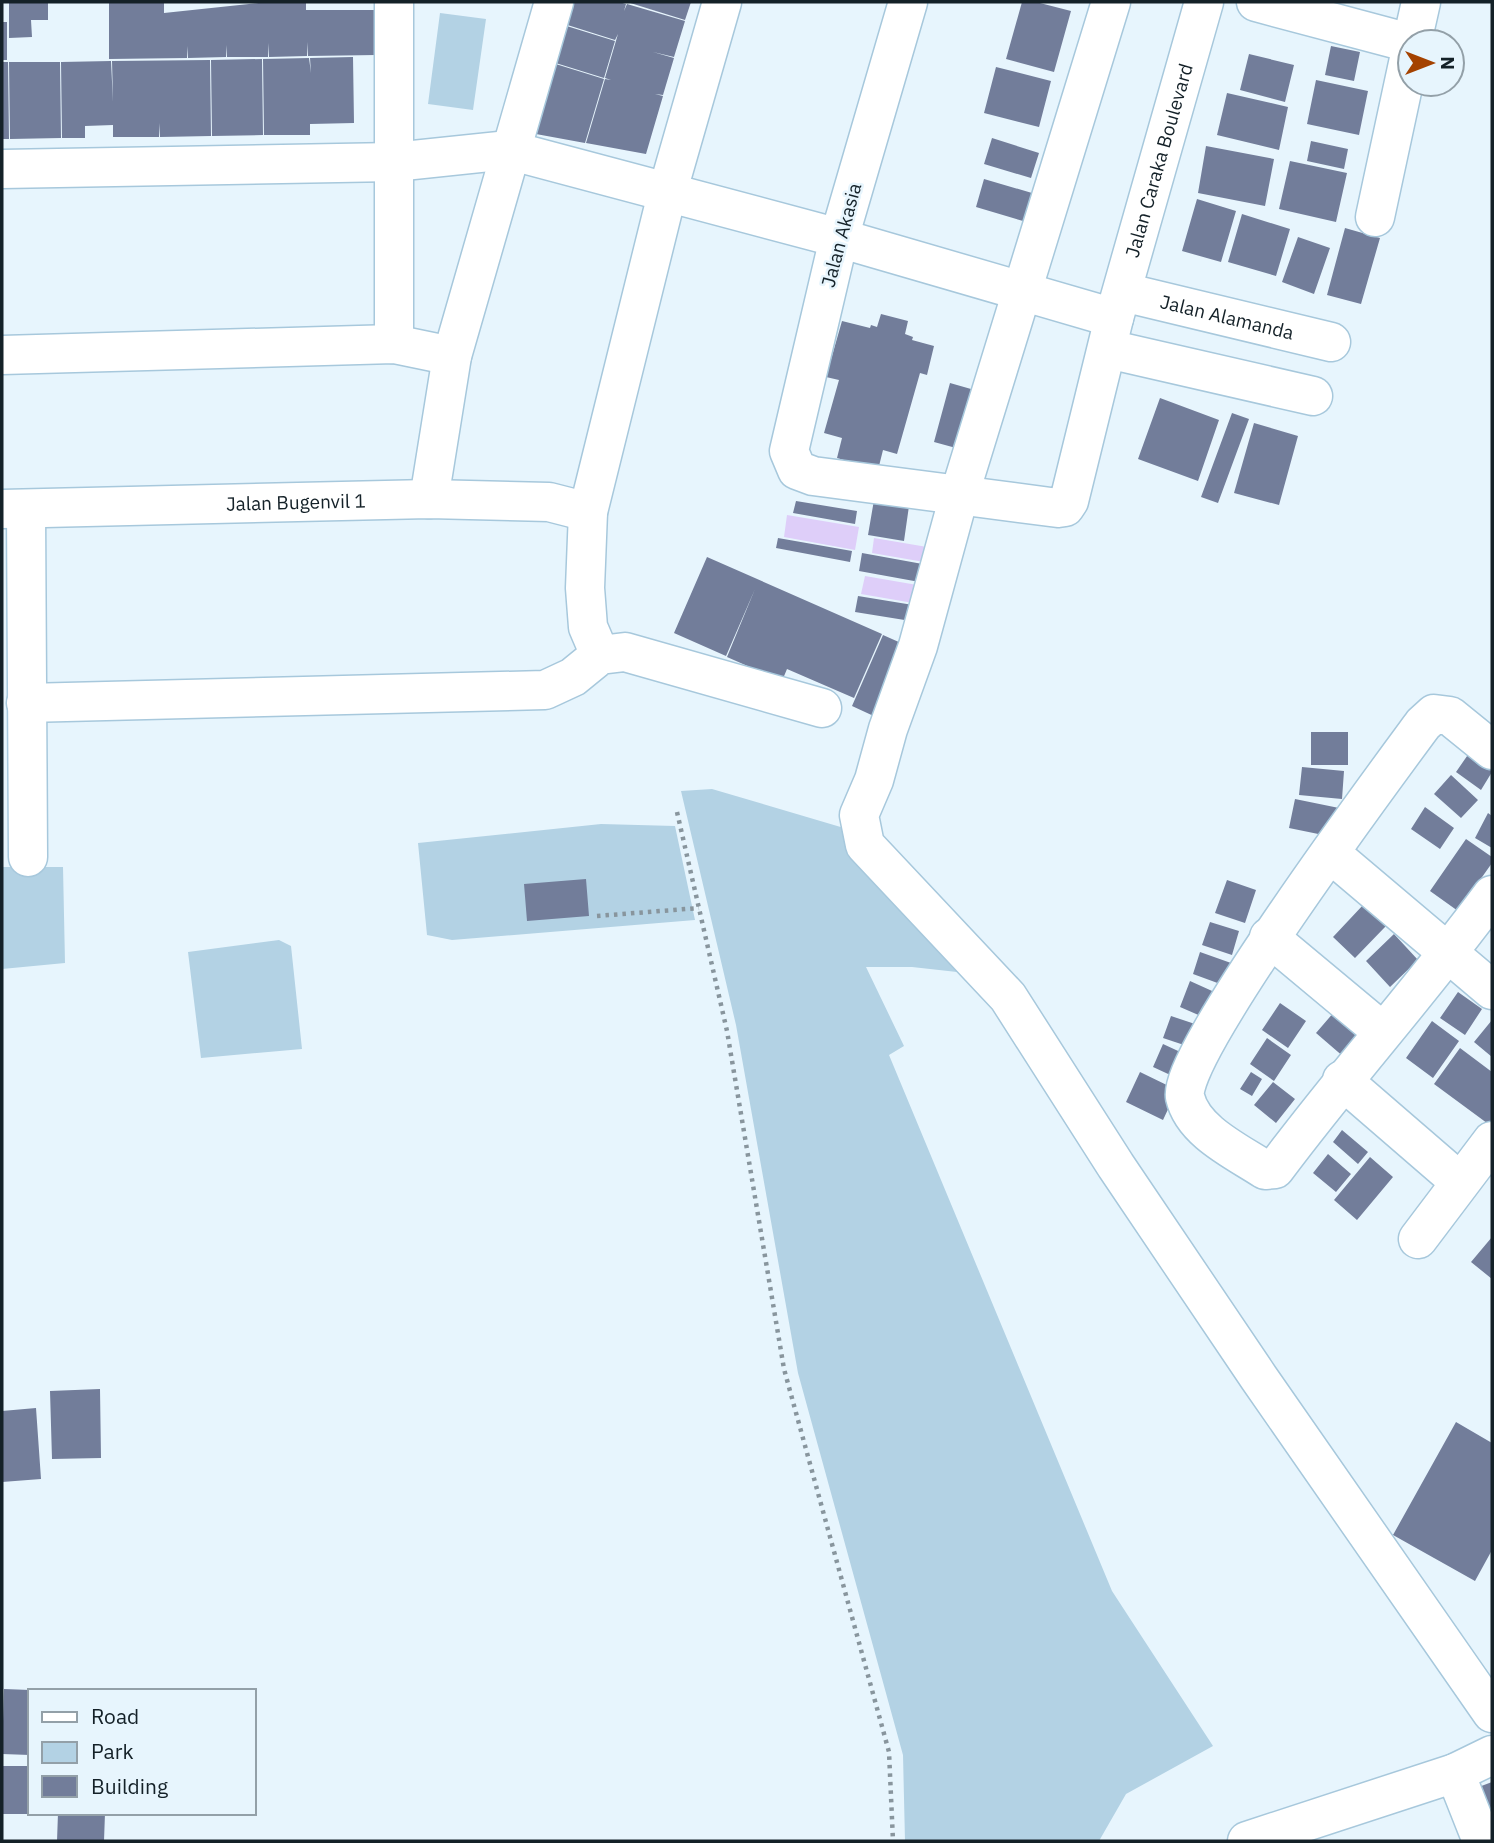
<svg xmlns="http://www.w3.org/2000/svg" width="1494" height="1843" font-family="'IBM Plex Sans',sans-serif">
<style>
.green{fill:#b3d2e4}
.water{fill:#decef9}
.building{fill:#727d9a}
.lines{fill:none;stroke-linecap:round;stroke-linejoin:round}
.minor-casing{stroke:#a7c8dc;stroke-width:41}
.path{stroke:#88959d;stroke-width:4.5;stroke-dasharray:3.5 5;stroke-linecap:butt}
.minor{stroke:#fff;stroke-width:38}
.labels{text-anchor:middle;dominant-baseline:central;stroke-width:5;stroke-linejoin:round;paint-order:stroke}
.street-label{font-size:19px;fill:#142128;stroke:#e7f5fd}
</style>
<rect width="100%" height="100%" fill="#e7f5fd"/>
<path class="green" d="M 440,13 L 486,19 L 473,110 L 428,104 Z
M 712,789 L 844,828 L 966,973 L 912,967 L 866,967 L 904,1046 L 889,1055 L 1112,1591 L 1213,1746 L 1126,1794 L 1099,1841 L 905,1841 L 903,1755 L 798,1373 L 736,1025 L 681,791 Z
M 601,824 L 675,826 L 695,920 L 452,940 L 427,935 L 418,843 Z
M 2,867 L 63,867 L 65,963 L 2,969 Z
M 279,940 L 291,946 L 302,1049 L 201,1058 L 188,952 Z"/>
<path class="water" d="M 787,515 L 859,527 L 855,550 L 784,537 Z
M 874,538 L 933,548 L 930,563 L 872,553 Z
M 865,576 L 923,586 L 919,604 L 861,594 Z"/>
<path class="building" d="M 9,2 L 48,2 L 48,20 L 31,20 L 32,37 L 9,38 Z
M 109,2 L 164,2 L 164,13 L 268,2 L 306,2 L 306,10 L 376,10 L 376,55 L 308,56 L 308,42 L 307,56 L 269,57 L 269,43 L 268,57 L 227,57 L 226,45 L 226,57 L 188,58 L 188,46 L 187,58 L 109,59 Z
M 564,2 L 619,2 L 626,4 L 624,11 L 627,4 L 685,21 L 674,57 L 653,52 L 674,58 L 663,95 L 655,94 L 663,96 L 646,154 L 586,143 L 605,79 L 611,80 L 605,78 L 618,34 L 615,40 L 558,22 Z
M 627,2 L 691,2 L 685,20 Z
M 1022,2 L 1036,2 L 1071,11 L 1054,72 L 1006,59 Z
M 2,22 L 7,22 L 7,60 L 2,60 Z
M 557,23 L 615,41 L 604,78 L 546,60 Z
M 1331,46 L 1360,52 L 1354,81 L 1325,75 Z
M 1249,54 L 1294,65 L 1285,102 L 1240,90 Z
M 353,57 L 354,123 L 310,124 L 310,135 L 264,135 L 263,59 L 309,58 L 311,73 L 310,58 Z
M 262,59 L 263,135 L 212,136 L 211,60 Z
M 210,60 L 211,136 L 160,137 L 159,123 L 159,137 L 113,137 L 113,125 L 85,126 L 85,138 L 62,138 L 61,62 L 111,61 L 113,102 L 112,61 Z
M 546,61 L 604,79 L 585,143 L 525,132 Z
M 2,62 L 8,62 L 9,139 L 2,139 Z
M 9,62 L 60,62 L 61,138 L 10,139 Z
M 996,67 L 1051,81 L 1039,127 L 984,113 Z
M 1316,80 L 1368,91 L 1359,135 L 1307,124 Z
M 1227,93 L 1288,107 L 1279,150 L 1217,135 Z
M 992,138 L 1039,153 L 1031,178 L 984,164 Z
M 1311,141 L 1348,149 L 1344,169 L 1307,161 Z
M 1206,146 L 1274,159 L 1265,206 L 1198,193 Z
M 1290,161 L 1347,173 L 1336,222 L 1279,209 Z
M 984,179 L 1032,193 L 1023,221 L 976,207 Z
M 1197,199 L 1236,211 L 1221,262 L 1182,251 Z
M 1242,214 L 1290,229 L 1276,276 L 1228,262 Z
M 1345,228 L 1380,238 L 1361,304 L 1327,295 Z
M 1298,237 L 1330,248 L 1314,294 L 1282,282 Z
M 881,314 L 908,321 L 905,334 L 913,337 L 912,340 L 934,346 L 927,375 L 920,373 L 897,454 L 883,450 L 878,470 L 837,458 L 842,438 L 824,433 L 839,380 L 826,377 L 842,321 L 870,328 L 871,325 L 877,327 Z
M 950,383 L 971,389 L 956,448 L 934,442 Z
M 1160,398 L 1219,420 L 1198,481 L 1138,459 Z
M 1232,413 L 1249,419 L 1218,503 L 1201,497 Z
M 1254,423 L 1298,436 L 1279,505 L 1234,493 Z
M 874,500 L 909,506 L 904,541 L 868,535 Z
M 796,501 L 857,511 L 855,524 L 793,513 Z
M 778,538 L 852,551 L 850,562 L 776,548 Z
M 862,553 L 928,565 L 925,583 L 859,571 Z
M 707,557 L 882,634 L 854,698 L 787,669 L 782,681 L 727,657 L 755,589 L 726,656 L 674,633 Z
M 858,596 L 919,606 L 917,622 L 855,612 Z
M 883,635 L 910,647 L 878,718 L 852,706 Z
M 1311,732 L 1348,732 L 1348,765 L 1311,765 Z
M 1474,746 L 1492,759 L 1492,772 L 1481,790 L 1456,772 Z
M 1302,767 L 1344,771 L 1342,799 L 1299,795 Z
M 1451,775 L 1478,800 L 1461,818 L 1434,794 Z
M 1295,799 L 1339,808 L 1333,837 L 1289,828 Z
M 1425,807 L 1454,828 L 1440,849 L 1411,829 Z
M 1488,813 L 1492,816 L 1492,848 L 1475,838 Z
M 1466,839 L 1492,857 L 1492,863 L 1458,911 L 1430,891 Z
M 586,879 L 589,916 L 527,921 L 524,884 Z
M 1227,880 L 1256,890 L 1245,923 L 1215,913 Z
M 1364,904 L 1386,926 L 1355,958 L 1333,937 Z
M 1210,922 L 1239,931 L 1232,955 L 1202,945 Z
M 1394,934 L 1418,960 L 1390,987 L 1366,961 Z
M 1200,952 L 1231,963 L 1223,985 L 1193,974 Z
M 1190,981 L 1221,995 L 1210,1020 L 1180,1007 Z
M 1458,992 L 1482,1009 L 1465,1035 L 1440,1018 Z
M 1280,1003 L 1306,1021 L 1288,1048 L 1262,1030 Z
M 1341,1004 L 1370,1029 L 1345,1058 L 1316,1033 Z
M 1171,1016 L 1204,1027 L 1196,1049 L 1163,1038 Z
M 1492,1020 L 1492,1057 L 1474,1042 Z
M 1432,1021 L 1459,1041 L 1433,1078 L 1406,1058 Z
M 1267,1038 L 1291,1055 L 1274,1081 L 1250,1064 Z
M 1163,1044 L 1189,1056 L 1179,1079 L 1153,1067 Z
M 1460,1048 L 1492,1072 L 1491,1126 L 1434,1084 Z
M 1140,1072 L 1177,1090 L 1163,1120 L 1126,1102 Z
M 1251,1072 L 1262,1079 L 1252,1096 L 1240,1089 Z
M 1273,1082 L 1295,1099 L 1276,1123 L 1254,1105 Z
M 1342,1130 L 1368,1152 L 1358,1164 L 1333,1142 Z
M 1328,1154 L 1351,1174 L 1336,1192 L 1313,1173 Z
M 1370,1157 L 1393,1177 L 1357,1220 L 1334,1200 Z
M 1492,1237 L 1492,1279 L 1471,1262 Z
M 100,1389 L 101,1458 L 52,1459 L 50,1391 Z
M 36,1408 L 41,1479 L 2,1482 L 2,1411 Z
M 1456,1422 L 1492,1443 L 1492,1550 L 1475,1581 L 1393,1535 Z
M 4,1689 L 30,1690 L 30,1755 L 2,1754 Z
M 2,1766 L 30,1766 L 30,1814 L 2,1814 Z
M 1492,1782 L 1492,1826 L 1476,1788 Z
M 58,1813 L 105,1813 L 104,1841 L 57,1841 Z"/>
<g class="lines">
<g class="minor-casing">
<g id="minor">
<path d="M 394,2 L 394,344"/>
<path id="s1" d="M 908,2 L 839,238 L 789,451 L 797,470 L 813,476 L 1058,508 L 1065,507 L 1069,501 L 1114,318 L 1204,2"/>
<path d="M 1111,2 L 959,496 L 918,646 L 888,729 L 874,780 L 859,815 L 865,845 L 1008,997 L 1116,1166 L 1259,1378 L 1492,1713"/>
<path d="M 1256,2 L 1410,43"/>
<path d="M 1412,42 L 1421,2"/>
<path d="M 2,169 L 394,162 L 509,150 L 839,238 L 1114,318"/>
<path d="M 1375,217 L 1410,54"/>
<path id="s2" d="M 1123,292 L 1331,342"/>
<path d="M 1108,349 L 1313,396"/>
<path d="M 2,355 L 394,344 L 452,356"/>
<path d="M 429,499 L 452,356 L 554,2"/>
<path id="s3" d="M 2,509 L 429,499 L 549,502 L 588,512"/>
<path d="M 26,510 L 28,857"/>
<path d="M 600,655 L 588,627 L 585,588 L 588,512 L 668,190 L 722,2"/>
<path d="M 26,703 L 545,690 L 573,677 L 600,655 L 625,652 L 822,708"/>
<path d="M 1492,750 L 1450,716 L 1434,714 L 1423,724 C 1387,773 1176,1056 1185,1097 C 1193,1132 1238,1152 1265,1170 L 1275,1169 C 1345,1075 1423,989 1492,895"/>
<path d="M 1330,853 L 1492,990"/>
<path d="M 1269,937 L 1383,1032"/>
<path d="M 1342,1080 L 1460,1182"/>
<path d="M 1418,1239 L 1492,1141"/>
<path d="M 1455,1773 L 1482,1841"/>
<path d="M 1247,1841 L 1455,1773 L 1492,1755"/>
</g>
</g>
<path class="path" d="M 677,812 L 727,1031 L 784,1369 L 889,1752 L 893,1841
M 597,916 L 699,908"/>
<use href="#minor" class="minor"/>
</g>
<g class="labels">
<g class="street-label">
<text stroke="none"><textPath href="#s1" startOffset="1116">Jalan Caraka Boulevard</textPath></text>
<text transform="translate(841 235) rotate(-75)">Jalan Akasia</text>
<text stroke="none"><textPath href="#s2" startOffset="107">Jalan Alamanda</textPath></text>
<text stroke="none"><textPath href="#s3" startOffset="294">Jalan Bugenvil 1</textPath></text>
</g>
</g>
<rect width="1494" height="1843" fill="none" stroke="#142128" stroke-width="7"/>
<rect x="28" y="1689" width="228" height="126" fill="#e7f5fd" stroke="#93a0a8" stroke-width="2"/>
<rect x="42" y="1712" width="35" height="10" fill="#ffffff" stroke="#93a0a8" stroke-width="2"/>
<text x="91" y="1724" font-size="21" fill="#142128">Road</text>
<rect x="42" y="1742" width="35" height="21" fill="#b3d2e4" stroke="#93a0a8" stroke-width="2"/>
<text x="91" y="1759" font-size="21" fill="#142128">Park</text>
<rect x="42" y="1776" width="35" height="21" fill="#727d9a" stroke="#93a0a8" stroke-width="2"/>
<text x="91" y="1794" font-size="21" fill="#142128">Building</text>
<g transform="translate(1431 63) rotate(90)"><circle r="33" fill="#e7f5fd" stroke="#93a0a8" stroke-width="2"/>
<path d="M0-5L12 26L0 18L-12 26Z" fill="#a44200"/>
<text y="-10" font-size="19" font-weight="bold" text-anchor="middle" fill="#142128">N</text>
</g>
</svg>
